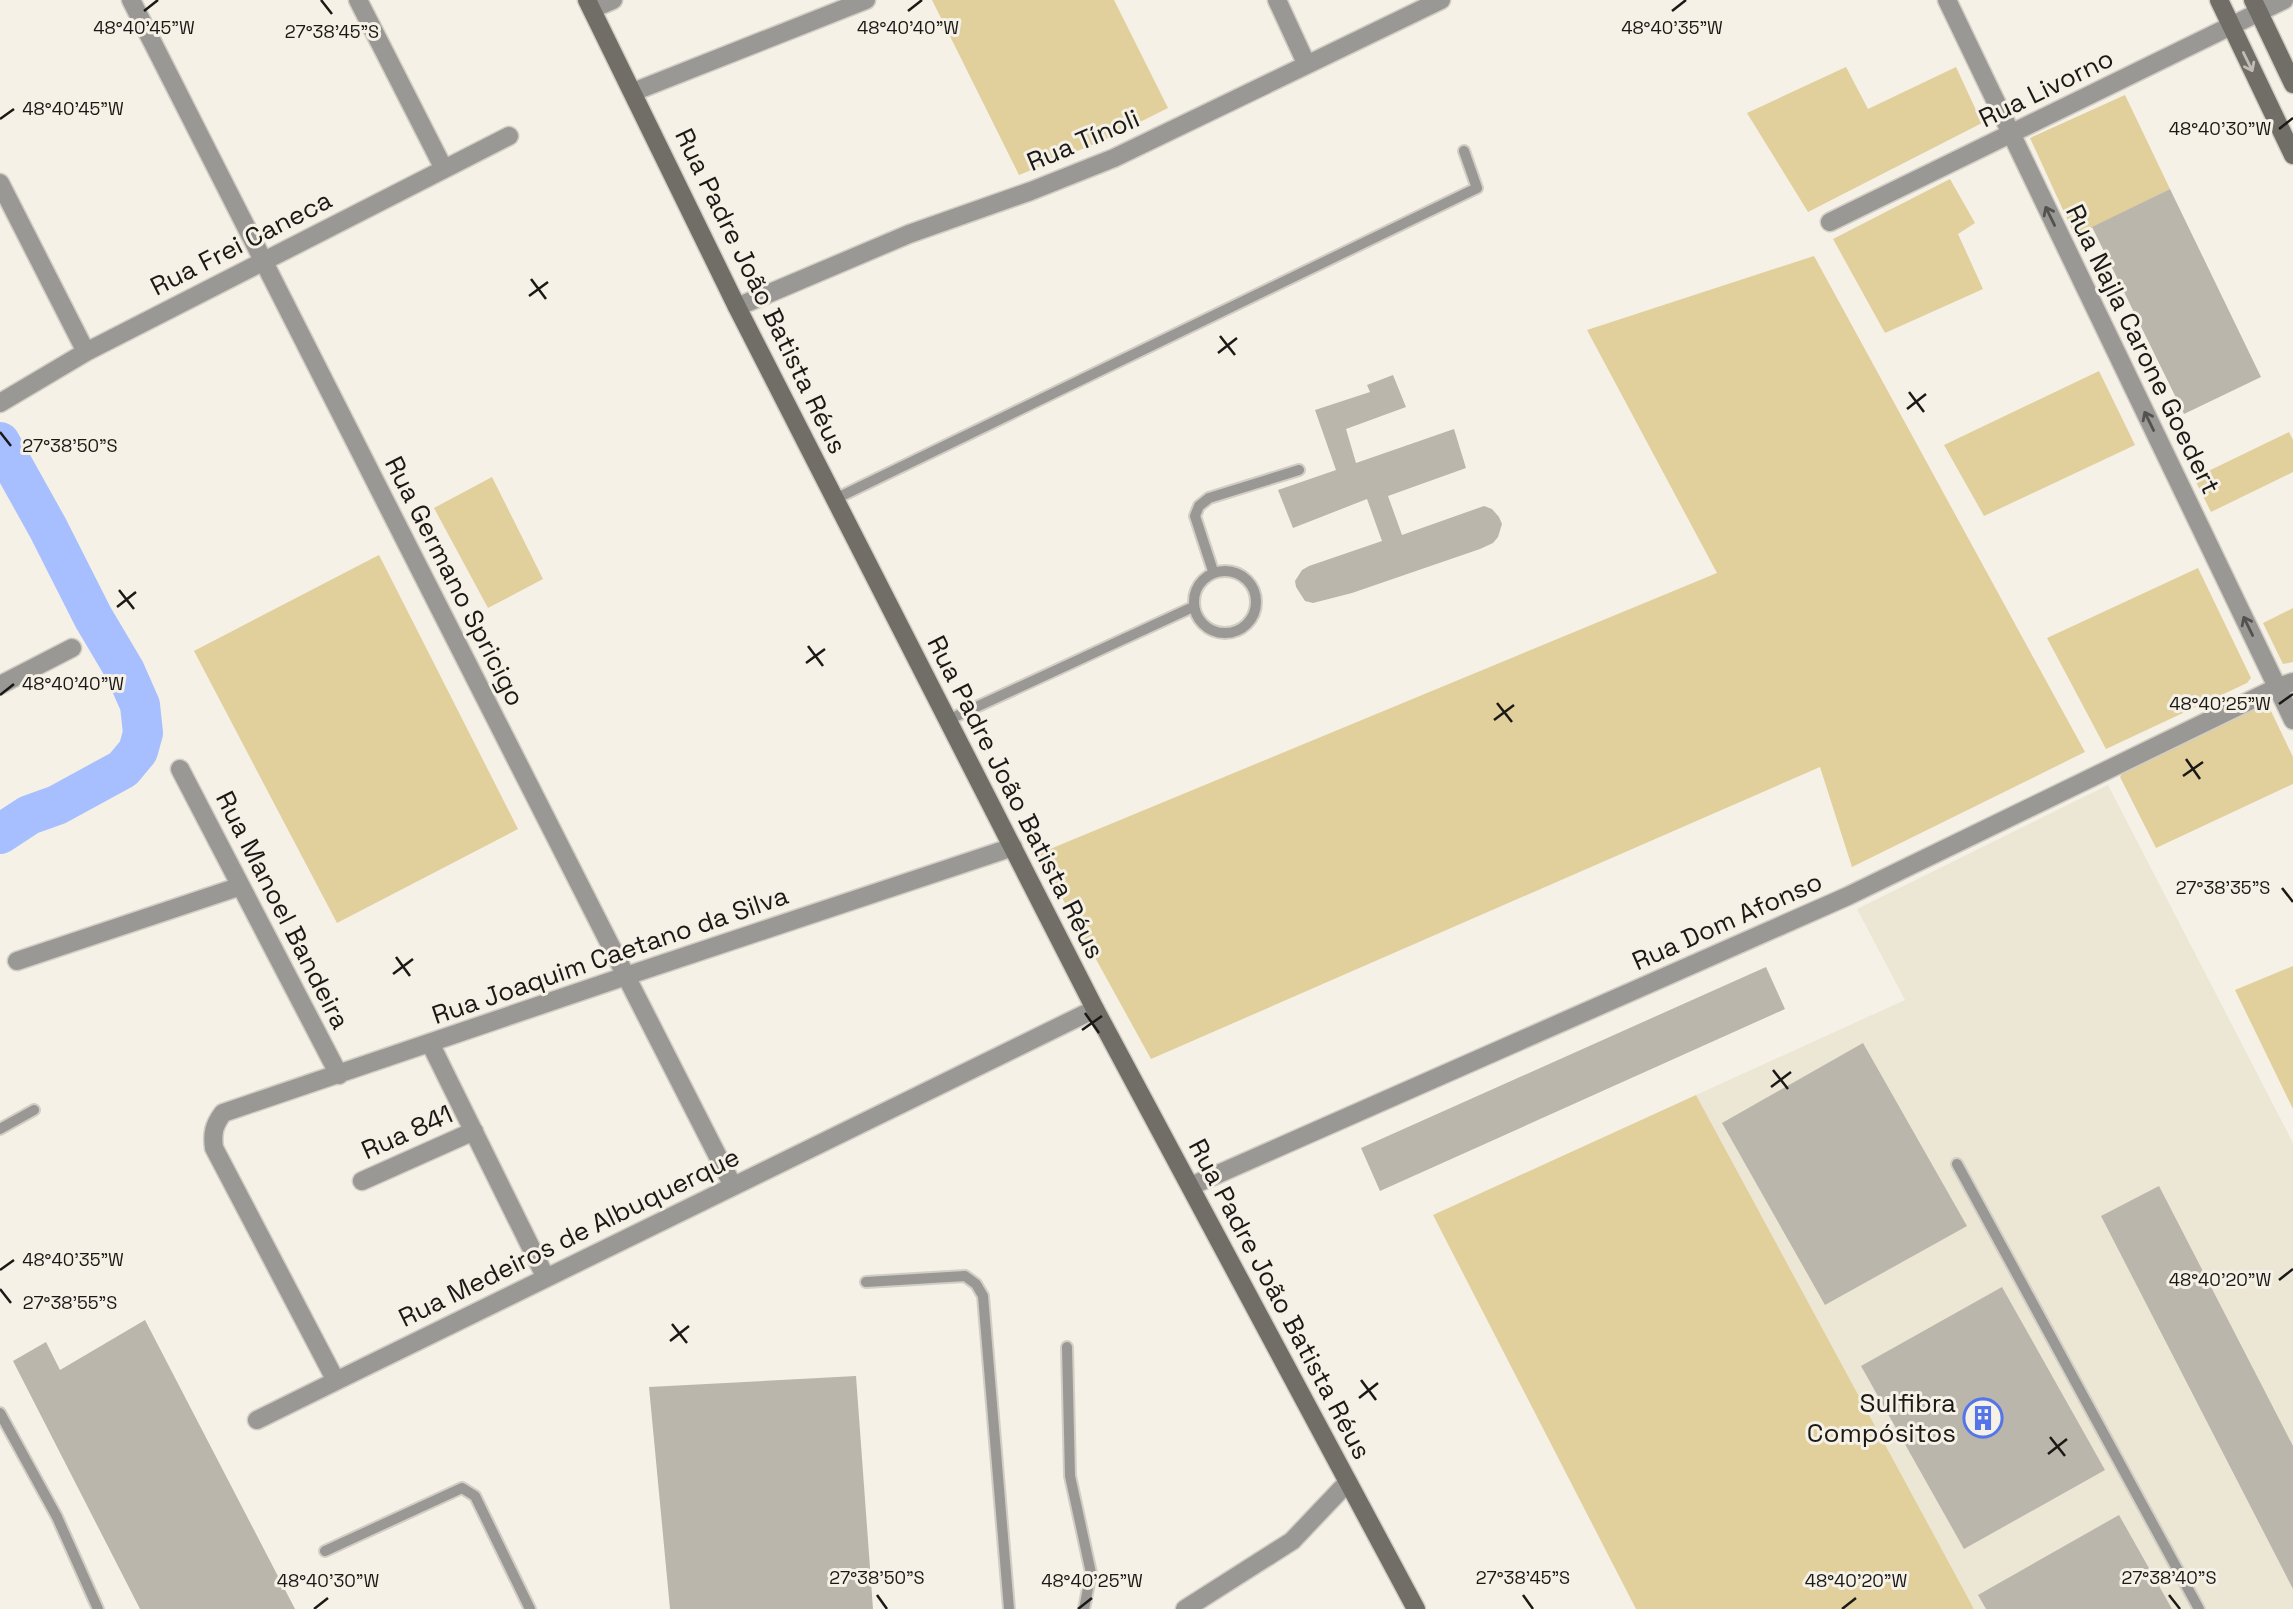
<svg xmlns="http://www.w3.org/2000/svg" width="2293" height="1609" font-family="'Space Grotesk',sans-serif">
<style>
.built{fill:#ece6d4}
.green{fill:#e1cf9c}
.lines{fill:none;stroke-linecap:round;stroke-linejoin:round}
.river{stroke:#a8bfff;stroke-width:40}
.building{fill:#bab6ac}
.service-casing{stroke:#d2cec5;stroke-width:14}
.minor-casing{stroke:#d2cec5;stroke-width:21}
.tertiary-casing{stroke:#d2cec5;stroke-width:21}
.secondary-casing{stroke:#d2cec5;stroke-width:21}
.service{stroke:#9a9894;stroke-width:10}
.minor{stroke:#9a9894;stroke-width:18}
.tertiary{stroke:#9a9894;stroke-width:18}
.secondary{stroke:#716e68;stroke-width:18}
.oneway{stroke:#c0bdb4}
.oneway2{stroke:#54524f}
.ticks{fill:none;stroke:#1b1916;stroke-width:2.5}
.labels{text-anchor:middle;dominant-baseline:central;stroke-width:6;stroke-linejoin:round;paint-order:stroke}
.street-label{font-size:26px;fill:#1b1916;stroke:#f5f1e6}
.poi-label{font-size:26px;fill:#1b1916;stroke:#f5f1e6;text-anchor:end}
.ticks-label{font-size:18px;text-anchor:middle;fill:#1b1916;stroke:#f5f1e6;stroke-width:6;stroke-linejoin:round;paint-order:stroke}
</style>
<rect width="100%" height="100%" fill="#f5f1e6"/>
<path class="built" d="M 2108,785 L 2293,1143 L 2293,1609 L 1974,1609 L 1696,1095 L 1905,1000 L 1857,909 Z"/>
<path class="green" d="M 932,0 L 1114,0 L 1168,108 L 1104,140 L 1019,175 Z
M 1846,67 L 1868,109 L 1956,67 L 1982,123 L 1808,212 L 1747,113 Z
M 2125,95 L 2170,189 L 2075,236 L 2030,138 Z
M 1950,179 L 1975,223 L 1958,234 L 1983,289 L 1885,333 L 1833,239 Z
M 1814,256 L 2085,752 L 1852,867 L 1820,767 L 1151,1059 L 1038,854 L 1717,573 L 1587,330 Z
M 2099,371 L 2135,445 L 1984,516 L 1944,445 Z
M 2289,432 L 2293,440 L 2293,472 L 2211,512 L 2194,478 Z
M 492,477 L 543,579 L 488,608 L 434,508 Z
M 379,555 L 518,829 L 337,923 L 194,651 Z
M 2198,568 L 2251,678 L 2247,683 L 2106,749 L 2047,638 Z
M 2293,608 L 2293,662 L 2283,664 L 2263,623 Z
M 2269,707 L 2293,757 L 2293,784 L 2156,848 L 2120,777 L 2124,770 L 2255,708 Z
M 2293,966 L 2293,1109 L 2235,990 Z
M 1696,1095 L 1974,1609 L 1636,1609 L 1433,1215 Z"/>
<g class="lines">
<path class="river" d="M 0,442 L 48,528 L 93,617 L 125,671 L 140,705 L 143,733 L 138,751 L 123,769 L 57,805 L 29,815 L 0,834"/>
</g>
<path class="building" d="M 2170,189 L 2261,377 L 2184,414 L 2092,227 Z
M 1393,375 L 1406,407 L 1346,429 L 1356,463 L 1454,429 L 1466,468 L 1388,496 L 1402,535 L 1484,506 L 1492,509 L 1499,517 L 1502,524 L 1498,537 L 1493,543 L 1480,549 L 1352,593 L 1313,603 L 1305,601 L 1296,587 L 1295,581 L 1302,570 L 1309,566 L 1382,541 L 1367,499 L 1293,528 L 1278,490 L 1336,470 L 1315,410 L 1370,392 L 1367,385 Z
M 1766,967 L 1785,1009 L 1380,1191 L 1361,1148 Z
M 1863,1043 L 1967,1226 L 1825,1305 L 1722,1123 Z
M 2159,1186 L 2293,1446 L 2293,1589 L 2101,1216 Z
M 2002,1287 L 2105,1470 L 1964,1549 L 1861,1366 Z
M 145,1320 L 295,1609 L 140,1609 L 13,1361 L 46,1342 L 60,1370 Z
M 856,1376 L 873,1609 L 670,1609 L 649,1387 Z
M 2119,1515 L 2172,1609 L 1986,1609 L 1978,1595 Z"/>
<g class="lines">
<g class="service-casing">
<path id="service" d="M 835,499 L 1477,188 L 1464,151
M1194 602a31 31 0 1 1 62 0a31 31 0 1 1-62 0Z
M 1213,571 L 1195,516 L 1199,506 L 1209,498 L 1299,470
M 948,720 L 1193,607
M 0,1129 L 34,1110
M 1957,1164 L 2199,1609
M 866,1282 L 965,1276 L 976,1284 L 983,1296 L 1009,1609
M 1067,1347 L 1070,1476 L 1091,1573 L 1084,1609
M 0,1413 L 57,1517 L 98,1609
M 325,1551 L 462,1488 L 475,1496 L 530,1609"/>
</g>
<g class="minor-casing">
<path id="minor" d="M 358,0 L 444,169
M 1277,0 L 1306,63
M 1947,0 L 2293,720
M 592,9 L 613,0
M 633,92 L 866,0
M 0,183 L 86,352
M 1830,222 L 2284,0
M 737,307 L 909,234 L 1031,191 L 1114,158 L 1441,0
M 0,403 L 86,352 L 509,136
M 0,685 L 72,648
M 180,769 L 339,1075
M 17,961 L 241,886
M 430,1043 L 546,1278
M 362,1181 L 474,1131
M 733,1186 L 626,976 L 223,1113 C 214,1125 212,1133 214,1148 L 336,1381 L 1095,1009
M 1191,1186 L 1848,896 L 2278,687 L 2293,682
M 257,1420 L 336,1381"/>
</g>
<g class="tertiary-casing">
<path id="tertiary" d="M 131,0 L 626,976 L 1013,847
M 1185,1609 L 1292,1541 L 1348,1482"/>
</g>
<g class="secondary-casing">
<path id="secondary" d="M 587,0 L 737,307 L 1095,1009 L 1416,1609
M 2219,0 L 2293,155
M 2253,0 L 2293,84"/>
</g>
<use href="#service" class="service"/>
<use href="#minor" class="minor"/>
<use href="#tertiary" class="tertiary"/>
<use href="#secondary" class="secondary"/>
</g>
<defs><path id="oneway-shaft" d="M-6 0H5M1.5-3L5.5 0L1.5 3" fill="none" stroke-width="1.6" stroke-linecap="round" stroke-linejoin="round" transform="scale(1.75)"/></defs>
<use class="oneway" href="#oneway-shaft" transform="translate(2248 62) rotate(64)"/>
<g class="oneway2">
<use href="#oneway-shaft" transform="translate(2050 216) rotate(-116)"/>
<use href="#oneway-shaft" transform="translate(2149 421) rotate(-116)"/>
<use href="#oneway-shaft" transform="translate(2248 626) rotate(-116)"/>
</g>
<path class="ticks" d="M 321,0 L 332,14M 144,11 L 158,0M 908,11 L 922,0M 1672,11 L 1686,0M 0,119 L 14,109M 2279,129 L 2293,118M 531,279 L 546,299M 529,296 L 548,282M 1220,336 L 1235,355M 1218,353 L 1237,338M 1909,392 L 1924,412M 1907,409 L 1926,394M 0,432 L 11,446M 119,590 L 134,609M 117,607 L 136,592M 808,646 L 823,666M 806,663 L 825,649M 0,695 L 14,684M 1497,703 L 1512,722M 2279,704 L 2293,694M 1494,720 L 1514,705M 2186,759 L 2200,779M 2183,776 L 2203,762M 2282,888 L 2293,902M 396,957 L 410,976M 393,974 L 413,959M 1085,1013 L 1099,1033M 1082,1030 L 1102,1016M 1773,1070 L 1788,1089M 1771,1087 L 1791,1072M 0,1270 L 14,1260M 2279,1280 L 2293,1269M 0,1289 L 11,1303M 672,1324 L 687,1343M 670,1341 L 689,1326M 1361,1380 L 1376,1400M 1359,1398 L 1378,1383M 2050,1437 L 2065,1456M 2048,1454 L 2067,1439M 877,1595 L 887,1609M 1523,1595 L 1533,1609M 2169,1595 L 2180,1609M 314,1609 L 328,1598M 1078,1609 L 1092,1598M 1842,1609 L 1856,1598"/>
<defs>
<g id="building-ring" transform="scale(2.0125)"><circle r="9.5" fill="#f5f1e6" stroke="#5475ea" stroke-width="1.5"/><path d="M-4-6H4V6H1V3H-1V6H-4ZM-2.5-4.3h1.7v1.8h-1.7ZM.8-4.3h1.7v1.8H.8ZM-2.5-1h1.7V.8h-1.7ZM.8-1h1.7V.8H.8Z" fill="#5475ea"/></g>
</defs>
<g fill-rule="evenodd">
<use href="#building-ring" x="1983" y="1418"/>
</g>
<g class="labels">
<g class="street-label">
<text transform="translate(2046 88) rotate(-26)">Rua Livorno</text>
<text transform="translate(1083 140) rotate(-23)">Rua Tínoli</text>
<text transform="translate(241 243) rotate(-27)">Rua Frei Caneca</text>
<text transform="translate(761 291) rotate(64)">Rua Padre João Batista Réus</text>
<text transform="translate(2143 349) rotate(64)">Rua Najla Carone Goedert</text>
<text transform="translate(455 581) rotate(63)">Rua Germano Spricigo</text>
<text transform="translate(1016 797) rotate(63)">Rua Padre João Batista Réus</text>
<text transform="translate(283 910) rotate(63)">Rua Manoel Bandeira</text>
<text transform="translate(1727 921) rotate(-24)">Rua Dom Afonso</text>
<text transform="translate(610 955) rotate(-19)">Rua Joaquim Caetano da Silva</text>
<text transform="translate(407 1132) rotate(-24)">Rua 841</text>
<text transform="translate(569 1237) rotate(-26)">Rua Medeiros de Albuquerque</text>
<text transform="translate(1280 1299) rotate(62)">Rua Padre João Batista Réus</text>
</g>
<g class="poi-label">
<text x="1956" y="1403">Sulfibra<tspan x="1956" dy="30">Compósitos</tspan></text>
</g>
</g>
<g class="ticks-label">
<text x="144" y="34">48°40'45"W</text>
<text x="908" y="34">48°40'40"W</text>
<text x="1672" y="34">48°40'35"W</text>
<text x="332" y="38">27°38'45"S</text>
<text x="73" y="115">48°40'45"W</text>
<text x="2220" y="135">48°40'30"W</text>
<text x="70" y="452">27°38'50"S</text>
<text x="73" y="690">48°40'40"W</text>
<text x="2220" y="710">48°40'25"W</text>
<text x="2223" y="894">27°38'35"S</text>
<text x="73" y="1266">48°40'35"W</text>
<text x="2220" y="1286">48°40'20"W</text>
<text x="70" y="1309">27°38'55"S</text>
<text x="877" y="1584">27°38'50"S</text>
<text x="1523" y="1584">27°38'45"S</text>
<text x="2169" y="1584">27°38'40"S</text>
<text x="328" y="1587">48°40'30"W</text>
<text x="1092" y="1587">48°40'25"W</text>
<text x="1856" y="1587">48°40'20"W</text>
</g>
</svg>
